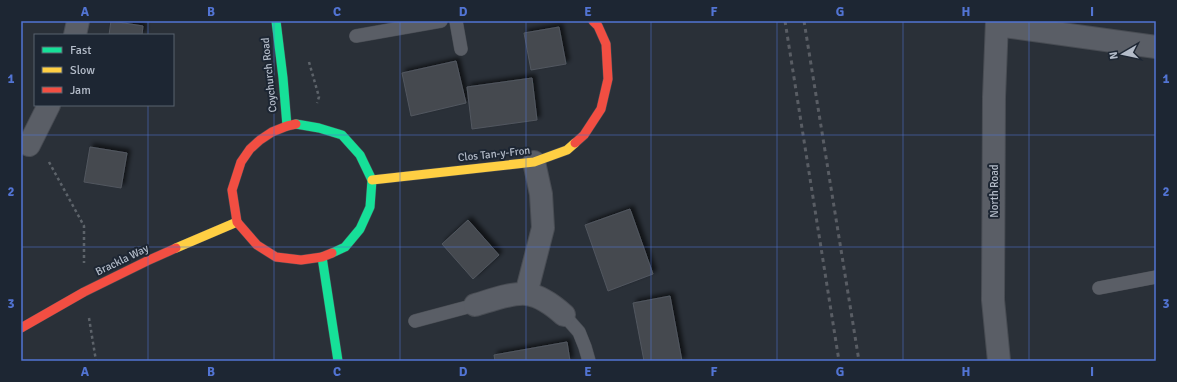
<svg xmlns="http://www.w3.org/2000/svg" width="1177" height="382" font-family="Signika,sans-serif">
<style>
.building{fill:#444950;stroke:#52575f;filter:url(#shadow)}
.lines{fill:none;stroke-linecap:round;stroke-linejoin:round}
.lane-casing{stroke:#484c53;stroke-width:14}
.street-casing{stroke:#484c53;stroke-width:24}
.fast-casing{stroke:#484c53;stroke-width:10}
.slow-casing{stroke:#484c53;stroke-width:10}
.jam-casing{stroke:#484c53;stroke-width:10}
.path{stroke:#5d636a;stroke-width:2.5;stroke-dasharray:3 3;stroke-linecap:butt}
.lane{stroke:#5a5e66;stroke-width:13}
.street{stroke:#5a5e66;stroke-width:22}
.fast{stroke:#16e098;stroke-width:9}
.slow{stroke:#ffcf43;stroke-width:9}
.jam{stroke:#f24e42;stroke-width:9}
.rail{stroke:#595d64;stroke-width:3;stroke-dasharray:4 4;stroke-linecap:butt}
.grid{fill:none;stroke:#5274d3;stroke-width:1;stroke-opacity:0.55}
.labels{text-anchor:middle;dominant-baseline:central;stroke-width:4;stroke-linejoin:round;paint-order:stroke}
.street-label{font-size:11px;fill:#b4bcc9;stroke:#1d2633}
.neatline{fill:none;stroke:#5274d3;stroke-width:1.5}
.grid-label{font-size:13px;text-anchor:middle;font-weight:bold;fill:#5274d3}
</style>
<defs>
<filter id="shadow"><feDropShadow dx="3.5" dy="-3.5" stdDeviation="2" flood-color="#0009"/></filter>
</defs>
<rect width="100%" height="100%" fill="#2a3038"/>
<path class="building" d="M 111,21 L 143,26 L 142,35 L 109,35 Z
M 559,27 L 566,64 L 531,70 L 524,33 Z
M 456,61 L 466,103 L 411,116 L 402,73 Z
M 532,78 L 537,120 L 472,129 L 467,87 Z
M 90,147 L 127,153 L 121,188 L 84,182 Z
M 630,209 L 653,274 L 608,291 L 585,225 Z
M 468,220 L 499,255 L 473,279 L 442,244 Z
M 670,296 L 682,361 L 644,361 L 633,303 Z
M 567,342 L 570,361 L 495,361 L 494,355 Z"/>
<g class="lines">
<g class="lane-casing">
<path id="lane" d="M 456,21 L 461,49
M 356,36 L 441,21
M 1099,288 L 1156,277
M 564,315 L 579,332 L 585,347 L 589,361
M 415,321 L 475,305"/>
</g>
<g class="street-casing">
<path id="street" d="M 997,21 L 994,97 L 993,300 L 999,361
M 997,25 L 1156,47
M 75,35 L 78,21
M 29,145 L 49,105
M 526,294 L 543,228 L 541,194 L 534,162
M 475,305 C 489,301 512,292 527,294 C 541,296 554,306 564,315"/>
</g>
<g class="fast-casing">
<path id="fast" d="M 276,21 L 283,78 L 287,126
M 296,124 L 319,128 L 342,135 L 360,155 L 372,180 L 370,207 L 360,229 L 345,247 L 332,253
M 322,257 L 338,361"/>
</g>
<g class="slow-casing">
<path id="slow" d="M 372,180 L 534,162 L 567,150 L 575,143
M 176,248 L 237,222"/>
</g>
<g class="jam-casing">
<path id="jam" d="M 296,124 L 287,126 L 272,132 L 260,140 L 250,149 L 241,162 L 232,190 L 237,222 L 257,245 L 276,257 L 301,260 L 322,257 L 332,253
M 575,143 L 584,135 L 601,109 L 608,79 L 606,44 L 598,26 L 593,21
M 21,328 L 84,292 L 147,261 L 176,248"/>
</g>
<path class="path" d="M 309,62 L 319,97 L 317,103
M 49,162 L 84,226 L 84,263
M 89,318 L 96,361"/>
<use href="#lane" class="lane"/>
<use href="#street" class="street"/>
<use href="#fast" class="fast"/>
<use href="#slow" class="slow"/>
<use href="#jam" class="jam"/>
<path class="rail" d="M 785,21 L 839,361
M 804,21 L 859,361"/>
</g>
<path class="grid" d="M 148,21 L 148,35M 274,21 L 274,361M 400,21 L 400,361M 526,21 L 526,361M 651,21 L 651,361M 777,21 L 777,361M 903,21 L 903,361M 1029,21 L 1029,361M 148,105 L 148,361M 21,135 L 1156,135M 21,247 L 1156,247"/>
<g class="labels">
<g class="street-label">
<text transform="translate(269 75) rotate(-96)">Coychurch Road</text>
<text transform="translate(494 154) rotate(-6)">Clos Tan-y-Fron</text>
<text transform="translate(994 191) rotate(-90)">North Road</text>
<text transform="translate(122 260) rotate(-26)">Brackla Way</text>
</g>
</g>
<rect width="1177" height="382" fill="none" stroke="#1d2633" stroke-width="44"/>
<rect x="34" y="34" width="140" height="72" fill="#1d2633" stroke="#59626f"/>
<rect x="42" y="47" width="20" height="6" fill="#16e098" stroke="#59626f"/>
<text x="70" y="54" font-size="12" fill="#b4bcc9">Fast</text>
<rect x="42" y="67" width="20" height="6" fill="#ffcf43" stroke="#59626f"/>
<text x="70" y="74" font-size="12" fill="#b4bcc9">Slow</text>
<rect x="42" y="87" width="20" height="6" fill="#f24e42" stroke="#59626f"/>
<text x="70" y="94" font-size="12" fill="#b4bcc9">Jam</text>
<g transform="translate(1123 54) rotate(261)" stroke="#1d2633" stroke-width="3" paint-order="stroke">
<path d="M0-3L7 15L0 10L-7 15Z" fill="#b4bcc9"/>
<text y="-6" font-size="11" font-weight="bold" text-anchor="middle" fill="#b4bcc9">N</text>
</g>
<rect x="22" y="22" width="1133" height="338" class="neatline"/>
<g class="grid-label">
<text x="85" y="16">A</text>
<text x="211" y="16">B</text>
<text x="337" y="16">C</text>
<text x="463" y="16">D</text>
<text x="588" y="16">E</text>
<text x="714" y="16">F</text>
<text x="840" y="16">G</text>
<text x="966" y="16">H</text>
<text x="1092" y="16">I</text>
<text x="11" y="83">1</text>
<text x="1166" y="83">1</text>
<text x="11" y="196">2</text>
<text x="1166" y="196">2</text>
<text x="11" y="308">3</text>
<text x="1166" y="308">3</text>
<text x="85" y="376">A</text>
<text x="211" y="376">B</text>
<text x="337" y="376">C</text>
<text x="463" y="376">D</text>
<text x="588" y="376">E</text>
<text x="714" y="376">F</text>
<text x="840" y="376">G</text>
<text x="966" y="376">H</text>
<text x="1092" y="376">I</text>
</g>
</svg>
